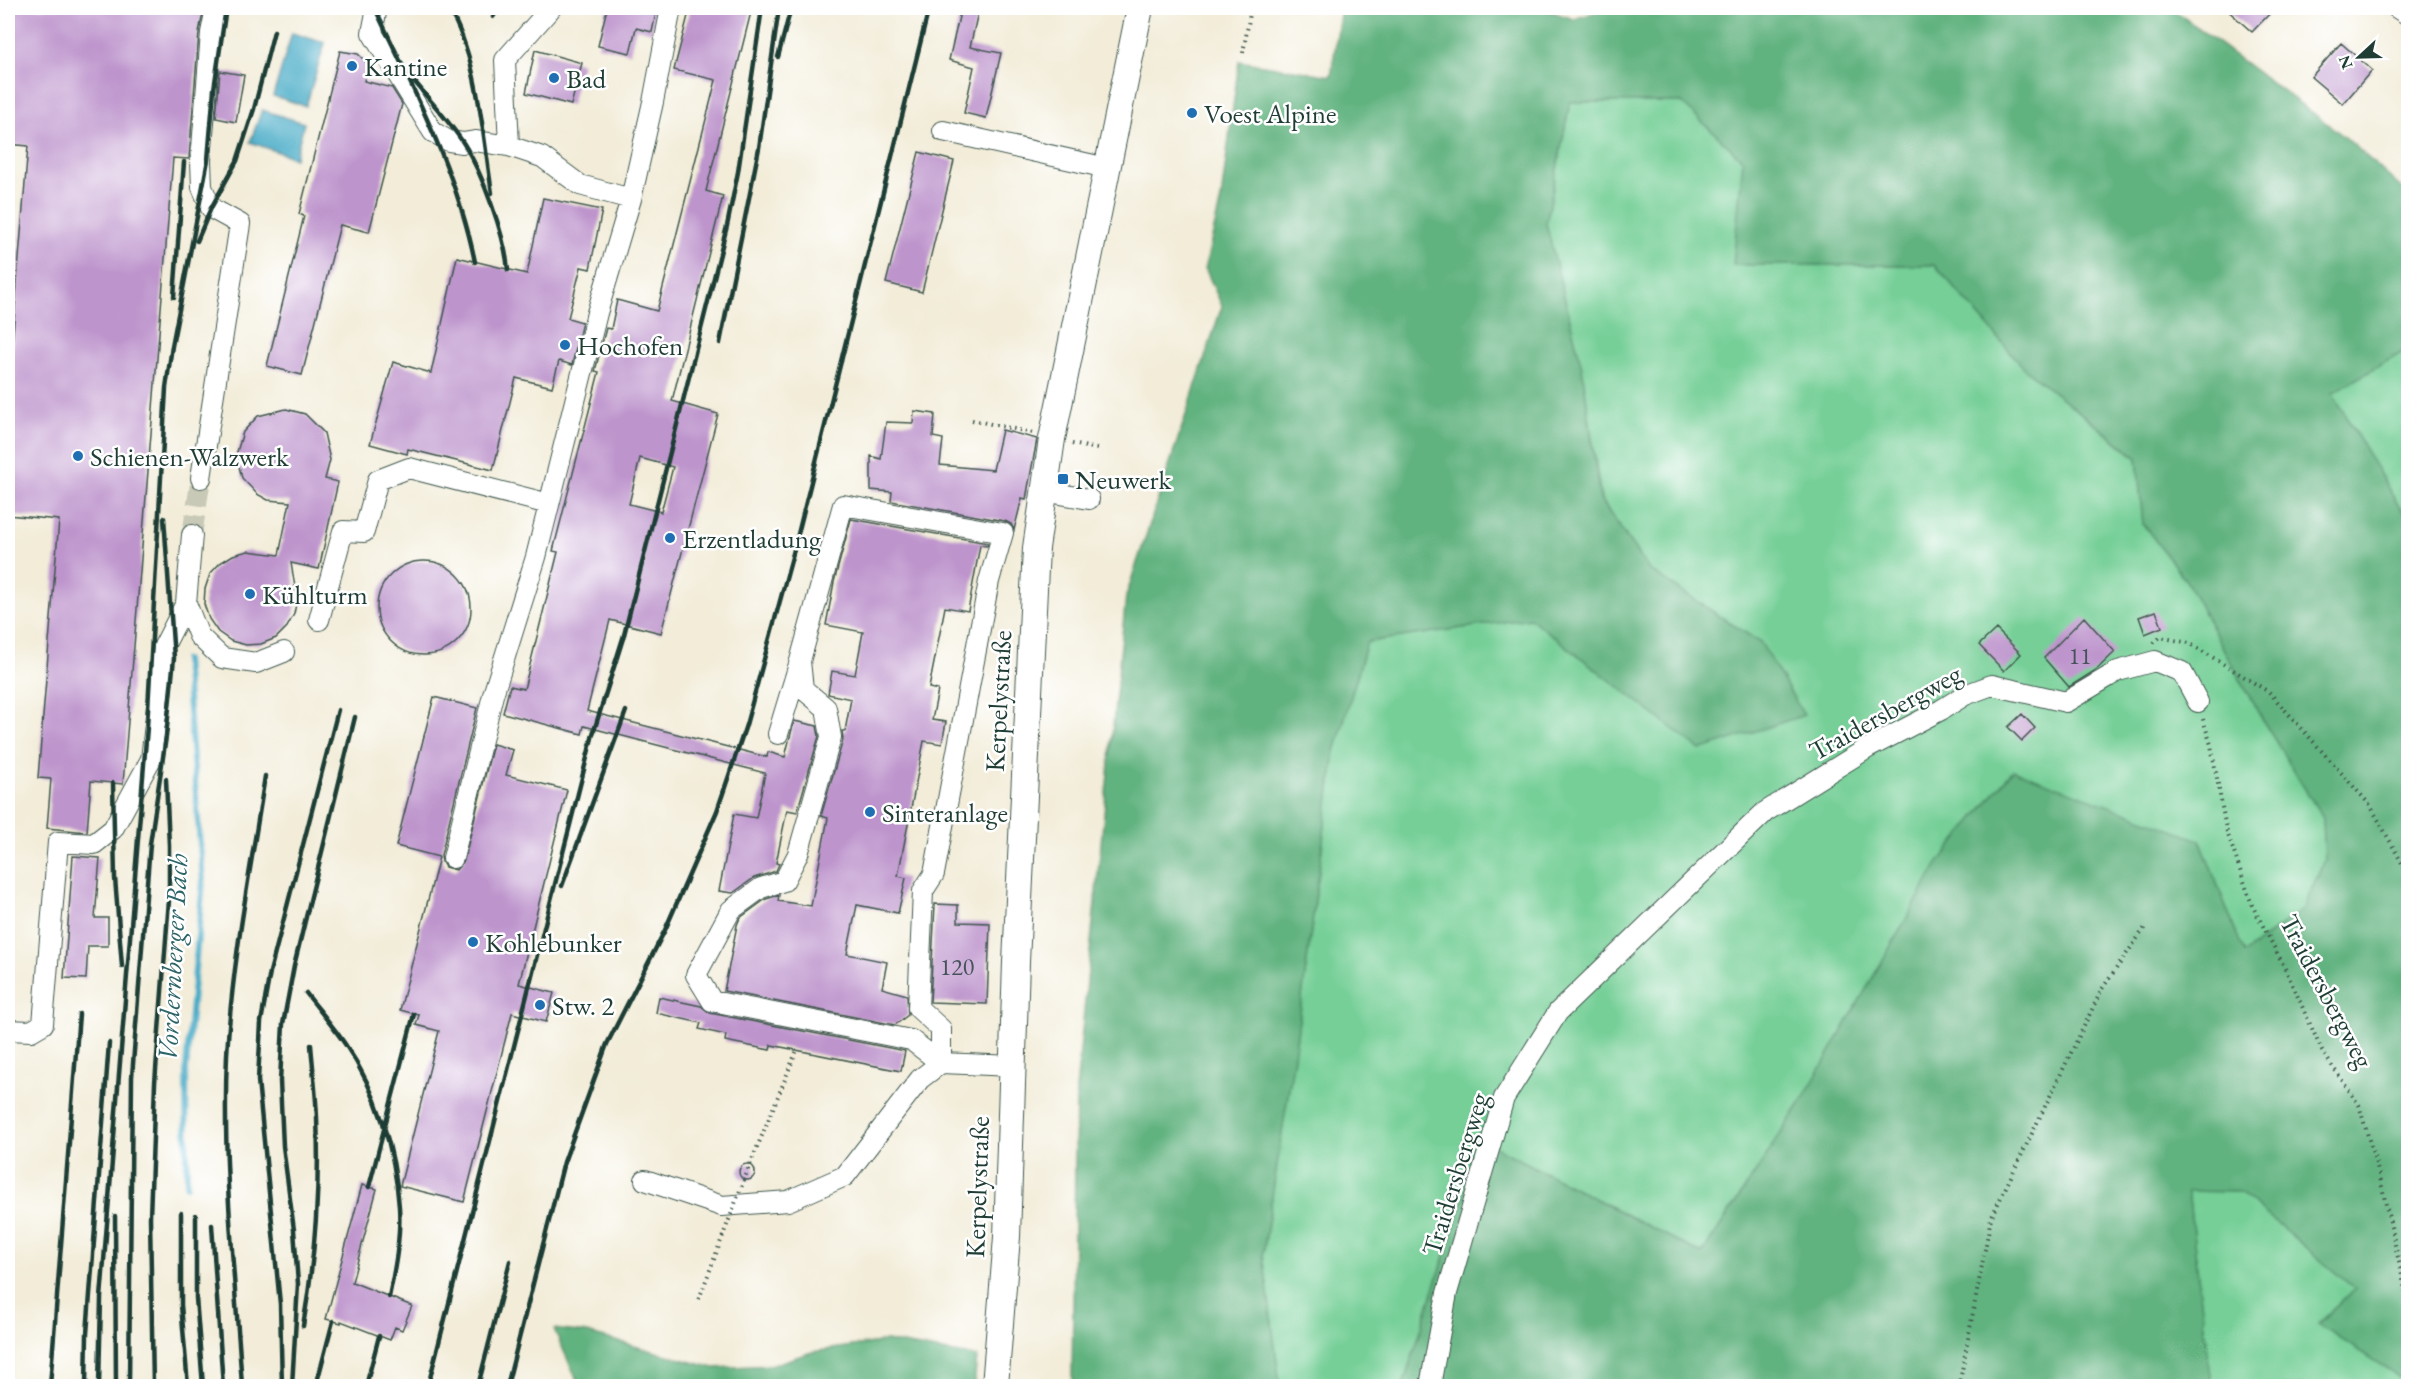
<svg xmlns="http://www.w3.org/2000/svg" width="2416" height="1394" font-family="'EB Garamond',serif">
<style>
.green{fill:#75cf96;stroke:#4a8665;stroke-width:1.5}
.forest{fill:#60b27f;stroke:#40785a;stroke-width:1.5}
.water{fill:#48acc7;stroke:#34747e;stroke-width:1.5}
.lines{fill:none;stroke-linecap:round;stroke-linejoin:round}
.stream{stroke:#48acc7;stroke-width:6}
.building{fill:#bd94cc;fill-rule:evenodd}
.minor-tunnel{stroke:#c8c9b7;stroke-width:20;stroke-dasharray:20 10;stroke-linecap:butt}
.minor-casing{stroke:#3f574d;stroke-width:22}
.major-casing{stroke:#3f574d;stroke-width:28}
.path{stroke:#3f574d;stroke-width:4;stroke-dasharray:1.5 4.5;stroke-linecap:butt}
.minor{stroke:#fff;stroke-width:20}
.major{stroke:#fff;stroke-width:26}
.rail{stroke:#1f3d34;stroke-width:4.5}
.path-bridge{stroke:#3f574d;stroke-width:4;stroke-dasharray:1.5 4.5;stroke-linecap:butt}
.poi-dot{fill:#1f6fb2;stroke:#fff;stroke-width:2}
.labels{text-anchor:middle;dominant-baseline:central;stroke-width:5;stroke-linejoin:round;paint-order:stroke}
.number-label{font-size:24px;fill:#46535a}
.poi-label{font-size:27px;fill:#1f3d34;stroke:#fff;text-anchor:start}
.street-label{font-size:27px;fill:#1f3d34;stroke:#fff}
.water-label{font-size:28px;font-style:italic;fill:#2d6467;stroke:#fff}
</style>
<rect width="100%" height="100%" fill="#fff"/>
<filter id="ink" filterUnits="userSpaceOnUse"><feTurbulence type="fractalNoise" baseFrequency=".0167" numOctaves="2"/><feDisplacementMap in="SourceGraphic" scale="12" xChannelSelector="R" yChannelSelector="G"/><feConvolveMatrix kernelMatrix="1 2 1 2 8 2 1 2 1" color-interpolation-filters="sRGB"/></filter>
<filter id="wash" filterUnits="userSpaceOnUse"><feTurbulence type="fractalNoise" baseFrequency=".008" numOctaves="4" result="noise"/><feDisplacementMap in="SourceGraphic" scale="24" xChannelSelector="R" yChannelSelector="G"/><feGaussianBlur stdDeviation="1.35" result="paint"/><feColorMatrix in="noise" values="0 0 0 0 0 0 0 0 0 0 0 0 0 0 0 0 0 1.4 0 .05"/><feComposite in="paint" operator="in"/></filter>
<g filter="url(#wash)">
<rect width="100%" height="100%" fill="#f2ecd8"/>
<path class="green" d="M 1570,102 L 1682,102 L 1743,160 L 1734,265 L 1935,265 L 2026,370 L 2137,458 L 2143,524 L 2187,582 L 2262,719 L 2323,818 L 2325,859 L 2303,909 L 2244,953 L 2200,840 L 1800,1104 L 1702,1254 L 1482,1140 L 1403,1386 L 1280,1386 L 1263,1254 L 1295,1050 L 1335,751 L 1367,642 L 1530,618 L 1700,750 L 1761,643 L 1649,570 L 1601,499 L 1582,368 L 1546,224 Z
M 2408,349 L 2408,517 L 2398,505 L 2332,393 Z
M 2188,1191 L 2240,1192 L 2355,1289 L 2318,1323 L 2408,1380 L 2408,1386 L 2211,1386 Z"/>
<path class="forest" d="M 1341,8 L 1541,8 L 1574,19 L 1609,8 L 2171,8 L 2345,137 L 2408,194 L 2408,349 L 2332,393 L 2398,505 L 2408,517 L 2408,1383 L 2318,1324 L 2355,1289 L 2240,1192 L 2188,1191 L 2211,1386 L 1403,1386 L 1482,1140 L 1702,1254 L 1800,1104 L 1939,862 L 2013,770 L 2200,840 L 2244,953 L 2303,909 L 2325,859 L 2323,818 L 2262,719 L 2187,582 L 2143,524 L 2137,457 L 2026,370 L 1935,265 L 1733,265 L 1743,160 L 1681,102 L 1570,102 L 1546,224 L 1582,368 L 1600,499 L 1649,570 L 1761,643 L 1804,715 L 1700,750 L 1530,618 L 1367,642 L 1335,751 L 1295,1050 L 1263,1254 L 1280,1386 L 1076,1386 L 1072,1376 L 1076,1090 L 1126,596 L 1222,306 L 1205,268 L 1221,199 L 1239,61 L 1331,76 Z
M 554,1329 L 587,1333 L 714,1368 L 772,1365 L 812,1352 L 886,1341 L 977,1357 L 974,1386 L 578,1386 L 579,1385 Z"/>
<path class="water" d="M 292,33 L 325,43 L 306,106 L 273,96 Z
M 262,110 L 304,123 L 295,158 L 250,142 Z"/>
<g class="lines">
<path class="stream" d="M 185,660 L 203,881 L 186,1069 L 187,1186
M 579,1385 L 583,1386"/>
</g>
<g id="blocks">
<path class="building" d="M 8,8 L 204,8 L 199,32 L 189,159 L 173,158 L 123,784 L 91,781 L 87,832 L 47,828 L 51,779 L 38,778 L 59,520 L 8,515 L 8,396 L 28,146 L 8,144 Z
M 607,8 L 657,8 L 652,32 L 636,28 L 630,53 L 598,46 Z
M 690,8 L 752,8 L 706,191 L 723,196 L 672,401 L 718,414 L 661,633 L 610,620 L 587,711 L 767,757 L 768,752 L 785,757 L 794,721 L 817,726 L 819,736 L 797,812 L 787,810 L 776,863 L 779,864 L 776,871 L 754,878 L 733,893 L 719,891 L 734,814 L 756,818 L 765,773 L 584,726 L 582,734 L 503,713 L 510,686 L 524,689 L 558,552 L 553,551 L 599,372 L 595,371 L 606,328 L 611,329 L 617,300 L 657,311 L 716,80 L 674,70 ZM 640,458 L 673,467 L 661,512 L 629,504 Z
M 961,8 L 979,8 L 970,47 L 1001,53 L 986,118 L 964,113 L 974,67 L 949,60 Z
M 2225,8 L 2275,8 L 2252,32 Z
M 2341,43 L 2372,70 L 2343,104 L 2311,77 Z
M 535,50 L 582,63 L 571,105 L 526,93 Z
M 340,51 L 358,54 L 368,64 L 364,81 L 392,88 L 402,104 L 369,232 L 340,225 L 302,375 L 267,366 L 304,216 L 299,214 Z
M 220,71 L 244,75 L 236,122 L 216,118 Z
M 919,152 L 954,161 L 922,292 L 886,283 Z
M 543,198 L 602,210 L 590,269 L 581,267 L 568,318 L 582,322 L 572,365 L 559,361 L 552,387 L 516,378 L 493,470 L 408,449 L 407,454 L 370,444 L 393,362 L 431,373 L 457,257 L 527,274 Z
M 286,409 L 305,414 L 324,433 L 330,460 L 325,479 L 338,482 L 319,569 L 291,563 L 297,599 L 294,614 L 287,627 L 276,638 L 261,644 L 246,645 L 231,641 L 218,632 L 209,619 L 204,604 L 205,589 L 210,574 L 220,563 L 233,555 L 248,551 L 279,555 L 290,502 L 268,500 L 257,494 L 242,478 L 236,455 L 243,432 L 258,416 Z
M 914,411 L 935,414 L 933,437 L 943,439 L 940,465 L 993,470 L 1002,430 L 1037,439 L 1026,499 L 1022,498 L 1014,530 L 1011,524 L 1005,521 L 891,501 L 892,492 L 871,490 L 871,456 L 881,459 L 886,422 L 913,423 Z
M 851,519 L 988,543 L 987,546 L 980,545 L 968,611 L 945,607 L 929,688 L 938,690 L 932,720 L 946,722 L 942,744 L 924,741 L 898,876 L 906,878 L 898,913 L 857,905 L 847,954 L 887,962 L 882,988 L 907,995 L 908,1015 L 895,1025 L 724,991 L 737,925 L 740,918 L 766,899 L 779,895 L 778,901 L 811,906 L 828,818 L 821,816 L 843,740 L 842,731 L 845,731 L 851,699 L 828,694 L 832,671 L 855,675 L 863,632 L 826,625 L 834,582 Z
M377 608a47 47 0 1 1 94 0a47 47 0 1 1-94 0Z
M 2156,611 L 2162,627 L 2145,634 L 2139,617 Z
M 2084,617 L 2115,652 L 2096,670 L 2069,687 L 2044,658 Z
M 1996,629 L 2021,654 L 2004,671 L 1979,645 Z
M 434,697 L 477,708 L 441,855 L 442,862 L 445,867 L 456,870 L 464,861 L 493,744 L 513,750 L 506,775 L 567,790 L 519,984 L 554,993 L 546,1022 L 512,1013 L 464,1202 L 400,1186 L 439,1031 L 416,1025 L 419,1015 L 400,1010 L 439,857 L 396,846 Z
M 2022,714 L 2035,728 L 2022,741 L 2008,727 Z
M 73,856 L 100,858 L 95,918 L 108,918 L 108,946 L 88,946 L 86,979 L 64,978 Z
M 935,904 L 958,905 L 958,922 L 990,923 L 987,1004 L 930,1002 Z
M 659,997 L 701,1006 L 710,1013 L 905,1051 L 901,1071 L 771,1045 L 770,1050 L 725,1041 L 726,1035 L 699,1029 L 701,1023 L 656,1013 Z
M739 1172a8 8 0 1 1 16 0a8 8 0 1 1-16 0Z
M 362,1185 L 377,1189 L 352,1282 L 412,1306 L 402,1330 L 395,1327 L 390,1340 L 341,1321 L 341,1323 L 326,1319 Z"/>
</g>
</g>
<g filter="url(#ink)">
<use href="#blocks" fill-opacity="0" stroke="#3f574d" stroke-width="1.5"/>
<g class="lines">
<path class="minor-tunnel" d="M 192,535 L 201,478"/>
<g class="minor-casing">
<path id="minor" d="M 377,8 L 372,33 L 433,132 L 449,141 L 463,143 L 475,141 L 509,146 L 542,157 L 580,185 L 631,199 L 653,102 L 671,8
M 2397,8 L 2408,15
M 943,131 L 1107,168
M 509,146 L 505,60 L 551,8
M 201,478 L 240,224 L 211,208 L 202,187 L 201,161 L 211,33 L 216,8
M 1043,491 L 1089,499
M 186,603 L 199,636 L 222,658 L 256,663 L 284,652
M 319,620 L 343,531 L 364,532 L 378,480 L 409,468 L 549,504
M 778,734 L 800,661 L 843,505 L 1003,533 L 989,581 L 934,874 L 923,891 L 918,1008 L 941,1029 L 941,1063 L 911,1040 L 712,1001 L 696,975 L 731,910 L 761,888 L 784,881 L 798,854 L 831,737 L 826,708 L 803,689 L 800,661
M 453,858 L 493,695 L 536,557 L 597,313 L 631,199
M 8,1030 L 31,1031 L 43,1024 L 58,842 L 94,844 L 113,829 L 151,759 L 164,646 L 186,603 L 192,535
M 645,1180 L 722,1206 L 788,1201 L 845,1176 L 920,1079 L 941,1063 L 1014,1066
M 1430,1386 L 1447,1293 L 1504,1098 L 1558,1012 L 1765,812 L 1868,748 L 1941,710 L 1965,695 L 1992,685 L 2066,702 L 2118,671 L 2155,661 L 2182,672 L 2198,702"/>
</g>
<g class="major-casing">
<path id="major" d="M 995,1386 L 1007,1237 L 1016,962 L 1036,548 L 1052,439 L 1140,8"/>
</g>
<path class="path" d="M 1243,53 L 1251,8
M 972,420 L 1033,433
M 1072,444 L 1098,449
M 2154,643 L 2160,637 L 2189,643 L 2269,692 L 2370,805 L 2408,874
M 2203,719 L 2211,745 L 2226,829 L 2252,905 L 2285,968 L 2322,1051 L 2359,1105 L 2380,1178 L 2408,1302
M 1959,1386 L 1991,1218 L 2102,989 L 2146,926"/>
<use href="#minor" class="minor"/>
<use href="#major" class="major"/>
<path class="rail" d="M 375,8 C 413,89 457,172 475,262
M 448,8 C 478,55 483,137 492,193
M 493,17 L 499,8
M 778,57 L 791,8
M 415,82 C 431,102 450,122 464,144 C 482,173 505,235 508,270
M 197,241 L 211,208 L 237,161 L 254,109 L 274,31
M 174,297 L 184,162
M 720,343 L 759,148 L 779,8
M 113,783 L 115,878 L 122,966
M 562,886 L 626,711
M 306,993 C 319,1010 333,1026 345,1044 C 377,1091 395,1149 399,1207 C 401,1236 395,1268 389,1297
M 369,1187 L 414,1014
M 181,1213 L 181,1305 L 188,1386
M 196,1215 L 196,1298 L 203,1386
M 115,1216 L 116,1386
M 212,1225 L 223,1386
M 303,1326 C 315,1258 320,1187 317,1118 C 316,1094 313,1069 311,1045
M 50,1386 L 79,1014
M 86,1386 L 87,1334 L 109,1043
M 99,1386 L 101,1298 L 147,727 L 166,388 L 172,346 L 208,160 L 214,89 L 226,8
M 129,1386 L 132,1077 L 150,844 L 166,737 L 174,658 L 164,518
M 153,1386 L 150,1217 L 155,1083 L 169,900 L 169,846 L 166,779
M 242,1386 C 235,1277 222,1165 227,1055 C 232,962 251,868 265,776
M 282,1386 L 280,1304 L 258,1080 L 261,1022 L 270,972 L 338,710
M 292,1386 L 298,1284 L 294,1230 L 283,1146 L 280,1081 L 283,1024 L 294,966 L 355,717
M 316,1386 L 333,1321
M 366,1386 L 379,1336
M 428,1386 L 593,734 L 624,635 L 727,226 L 738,172 L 762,8
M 478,1386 L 510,1261
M 507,1386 L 564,1162 L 607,1044 L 665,930 L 717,811 L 746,725 L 795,546 L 929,8"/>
<path class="path-bridge" d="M 699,1299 L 747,1172 L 797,1050"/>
</g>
</g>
<g class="poi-dot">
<circle cx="352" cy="66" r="6"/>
<circle cx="554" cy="78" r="6"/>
<circle cx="1192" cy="113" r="6"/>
<circle cx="565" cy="345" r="6"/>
<circle cx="78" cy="456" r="6"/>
<rect x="1057" y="473" width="12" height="12" rx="3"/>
<circle cx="670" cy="538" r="6"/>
<circle cx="250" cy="594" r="6"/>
<circle cx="870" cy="812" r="6"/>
<circle cx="473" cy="942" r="6"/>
<circle cx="540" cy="1005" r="6"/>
</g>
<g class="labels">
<g class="number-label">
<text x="2080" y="655">11</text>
<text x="957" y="966">120</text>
</g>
<g class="poi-label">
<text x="364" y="66">Kantine</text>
<text x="566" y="78">Bad</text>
<text x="1204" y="113">Voest Alpine</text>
<text x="577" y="345">Hochofen</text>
<text x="90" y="456">Schienen-Walzwerk</text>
<text x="1075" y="479">Neuwerk</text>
<text x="682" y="538">Erzentladung</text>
<text x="262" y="594">Kühlturm</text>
<text x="882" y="812">Sinteranlage</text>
<text x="485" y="942">Kohlebunker</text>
<text x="552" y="1005">Stw. 2</text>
</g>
<g class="street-label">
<text transform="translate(998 701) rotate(-87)">Kerpelystraße</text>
<text transform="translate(1885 712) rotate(-29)">Traidersbergweg</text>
<text transform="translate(2327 991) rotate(62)">Traidersbergweg</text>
<text transform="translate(1455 1174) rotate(-73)">Traidersbergweg</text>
<text transform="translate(977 1187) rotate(-88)">Kerpelystraße</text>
</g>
<g class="water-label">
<text transform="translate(172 957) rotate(-87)">Vordernberger Bach</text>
</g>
</g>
<rect width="2416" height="1394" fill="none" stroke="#fff" stroke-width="30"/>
<g transform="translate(2359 57) rotate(248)" stroke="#ffffff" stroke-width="4.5" paint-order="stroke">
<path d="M0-4.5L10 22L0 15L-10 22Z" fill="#1f3d34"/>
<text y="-9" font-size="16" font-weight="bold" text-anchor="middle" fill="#1f3d34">N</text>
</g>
</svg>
